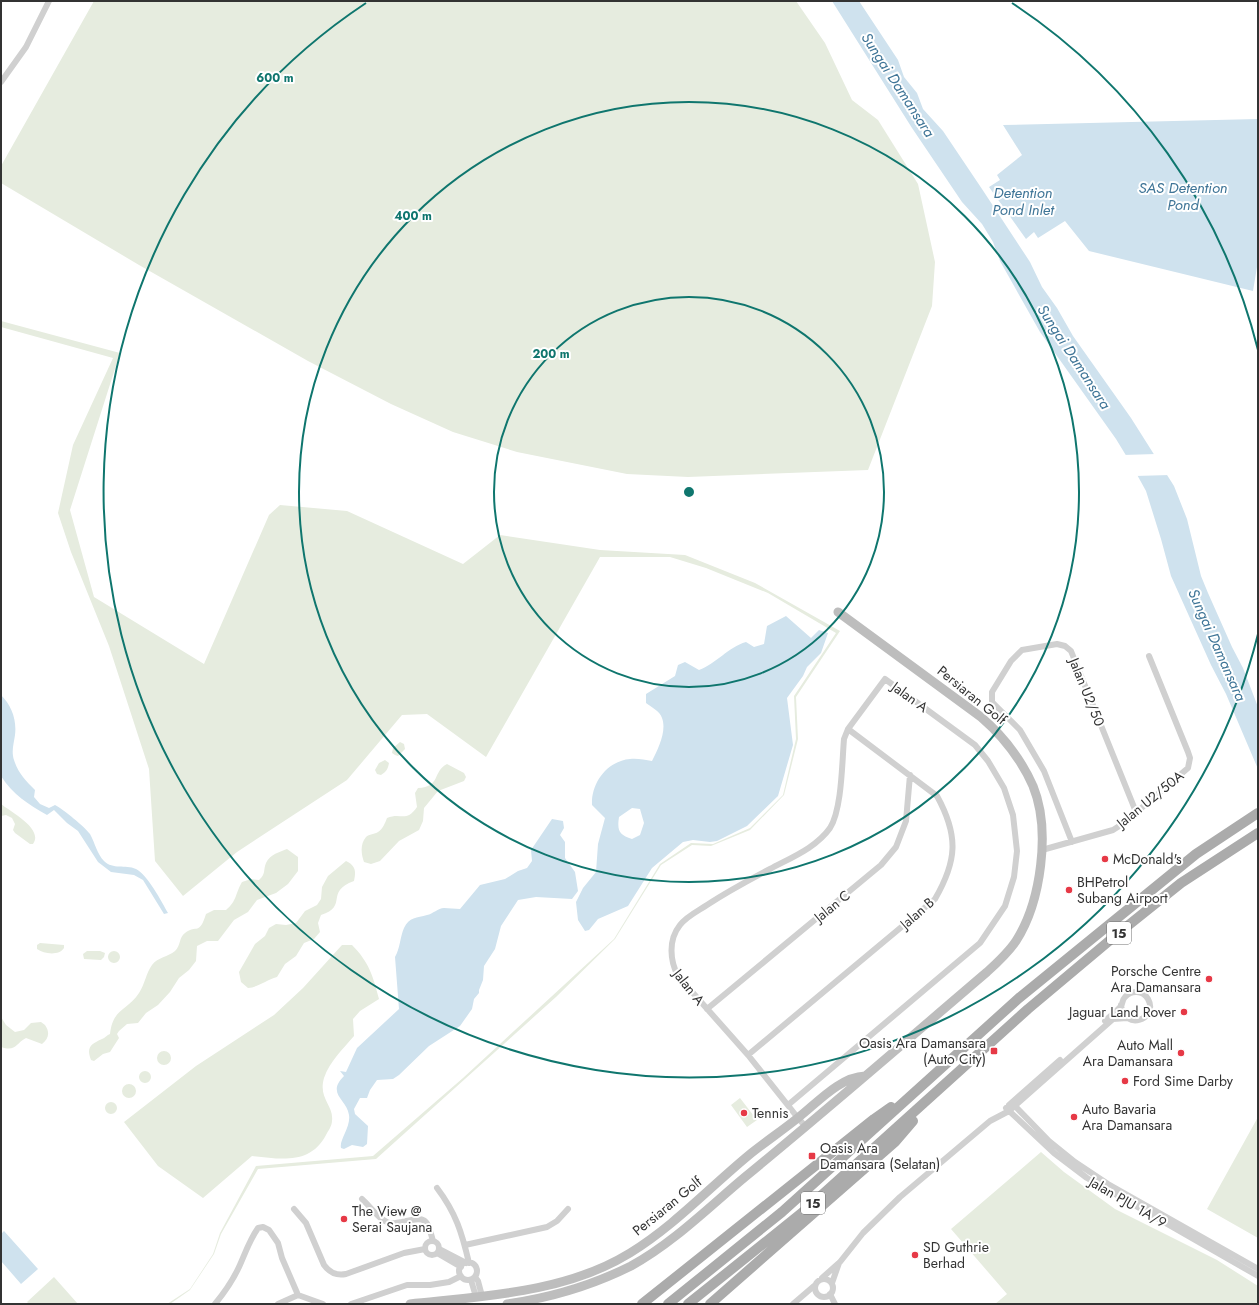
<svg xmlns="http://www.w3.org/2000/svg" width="1259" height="1305" font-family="Jost,sans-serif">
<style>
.green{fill:#e6ecdf}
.water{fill:#cfe2ee;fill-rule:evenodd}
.pier{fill:#fff}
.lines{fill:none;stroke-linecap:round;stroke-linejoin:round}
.street{stroke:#d0d0d0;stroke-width:6}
.secondary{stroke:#bdbdbd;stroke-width:9}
.primary{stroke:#ababab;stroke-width:10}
.ring{fill:none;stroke:#0f766e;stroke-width:2}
.poi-dot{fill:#e63946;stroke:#fff;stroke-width:1.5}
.labels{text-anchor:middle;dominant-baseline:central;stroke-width:4;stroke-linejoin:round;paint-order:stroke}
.shield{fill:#fff;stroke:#707070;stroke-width:1}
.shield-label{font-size:13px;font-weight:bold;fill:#333}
.street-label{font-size:14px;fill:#333;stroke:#fff}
.poi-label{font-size:14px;fill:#333;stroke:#fff;text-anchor:start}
.water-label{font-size:15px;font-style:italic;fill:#3f7597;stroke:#fff}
.centre{fill:#0f766e;stroke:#fff;stroke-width:2}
.ring-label{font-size:12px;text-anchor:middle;font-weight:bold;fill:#0f766e;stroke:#fff;stroke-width:4;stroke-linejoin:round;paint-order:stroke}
</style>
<rect width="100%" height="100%" fill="#fff"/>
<path class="green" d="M 94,1 L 796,1 L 825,43 L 852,100 L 878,120 L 918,184 L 935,262 L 932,306 L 868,470 L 688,477 L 627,474 L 517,452 L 453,432 L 391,404 L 308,361 L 139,265 L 1,183 L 1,166 Z
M 1,321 L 120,353 L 70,510 L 94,597 L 204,664 L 269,515 L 280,505 L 347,511 L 463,564 L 500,535 L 600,550 L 685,555 L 755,583 L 840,631 L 796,697 L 798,739 L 784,795 L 750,830 L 711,846 L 692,845 L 661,865 L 615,939 L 556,997 L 376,1159 L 258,1169 L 221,1234 L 214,1254 L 190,1290 L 170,1304 L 167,1304 L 190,1289 L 213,1254 L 220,1233 L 256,1166 L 373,1156 L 463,1078 L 614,939 L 660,864 L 691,843 L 713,844 L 750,828 L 783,795 L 796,739 L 794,696 L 836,633 L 768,593 L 706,568 L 670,557 L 600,557 L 486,757 L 427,714 L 402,715 L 347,780 L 237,852 L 183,896 L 155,861 L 149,769 L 109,646 L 71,552 L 58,513 L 73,445 L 113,358 L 1,327 Z
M 400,742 L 404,744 L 405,749 L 398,756 L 395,755 L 392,753 L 393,748 Z
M 385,760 L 389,763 C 388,769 386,772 381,775 L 377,774 L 375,770 L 379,763 Z
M 447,764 L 464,773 L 466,777 L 464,781 L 438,791 L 424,808 L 423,821 L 419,830 L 399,841 L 380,861 L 371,864 L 364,862 C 361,854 360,844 366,837 C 369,834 375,834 378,832 C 383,829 385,823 387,818 C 401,812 406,823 417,807 L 415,793 L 418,788 C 441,787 432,772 447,764 Z
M 1,804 C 11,812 44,829 33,844 L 30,844 L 15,833 L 13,830 L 15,824 L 12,818 L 6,815 L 1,816 Z
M 287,849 L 298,857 L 298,871 L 288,884 L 276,893 L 257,900 L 248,912 L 234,920 L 218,941 L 207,941 L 197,946 L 196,961 L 189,970 L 179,978 L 170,992 L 158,1005 L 146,1013 L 138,1023 L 127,1024 L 119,1031 L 117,1034 L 119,1038 L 110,1052 L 103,1054 L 94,1061 L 91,1060 C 86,1047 91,1044 102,1039 C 105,1038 107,1035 110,1034 C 113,1008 127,1011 139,993 C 145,984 146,973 152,965 C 158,957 168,957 175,951 C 181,945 179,937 185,933 C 197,924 199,936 206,914 L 214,910 L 226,910 C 237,901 235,894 242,882 L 251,879 L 259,880 C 266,874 263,870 266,863 C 270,854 280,852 287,849 Z
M 346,861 C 356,866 356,871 354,881 C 324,892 349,906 321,915 L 318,923 L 320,932 L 314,939 L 304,943 L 296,956 L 285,964 L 277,977 C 266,980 259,987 248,988 L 241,982 L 239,972 L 255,944 L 265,936 L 269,928 L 276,924 L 286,925 L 296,923 L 305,911 L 317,905 L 321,899 L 322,887 L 328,876 Z
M 40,943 L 64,945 L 64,948 C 59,956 44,954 37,949 L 37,945 Z
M 342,945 L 352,945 C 369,962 373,976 379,999 L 360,1011 L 353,1019 L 354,1036 C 343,1049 330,1061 324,1078 C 318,1099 334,1105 332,1121 C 332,1126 328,1131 326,1135 C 310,1165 281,1159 252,1156 L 203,1198 L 158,1166 L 124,1122 L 196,1066 L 274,1015 L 303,988 Z
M 87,951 L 100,951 L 105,953 L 104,957 L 101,960 L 84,959 L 83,954 Z
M108 957a6 6 0 1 1 12 0a6 6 0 1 1-12 0Z
M 1,1017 L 6,1025 L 15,1032 L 24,1030 L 31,1023 L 41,1022 L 45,1025 C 50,1032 49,1039 42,1044 L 26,1038 C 15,1044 16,1052 1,1047 Z
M157 1058a7 7 0 1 1 14 0a7 7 0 1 1-14 0Z
M139 1077a6 6 0 1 1 12 0a6 6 0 1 1-12 0Z
M122 1091a7 7 0 1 1 14 0a7 7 0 1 1-14 0Z
M 740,1098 L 757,1120 L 747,1127 L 731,1105 Z
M105 1108a6 6 0 1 1 12 0a6 6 0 1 1-12 0Z
M 1258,1117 L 1258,1238 L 1207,1209 Z
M 1041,1152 L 1064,1172 L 1115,1209 L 1217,1260 L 1258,1286 L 1258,1304 L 995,1304 L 1007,1294 L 951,1229 Z
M 54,1277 L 78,1304 L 29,1304 L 27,1302 Z"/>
<path class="water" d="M 832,1 L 859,1 L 898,60 L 904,77 L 917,93 L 923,109 L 943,131 L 982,189 L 1030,262 L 1042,287 L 1057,308 L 1073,336 L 1131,418 L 1174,486 L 1187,519 L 1201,576 L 1208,593 L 1232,647 L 1243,668 L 1258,707 L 1258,769 L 1226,694 L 1211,665 L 1171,576 L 1161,539 L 1146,491 L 1130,462 L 1116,439 L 1040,332 L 1000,261 L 993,242 L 982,224 L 962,202 L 912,128 Z
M 1258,119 L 1258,261 L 1253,291 L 1089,251 L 1065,221 L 1038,238 L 1034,232 L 1026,239 L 989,187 L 1000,180 L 997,175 L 1022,155 L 1003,125 Z
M 786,616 L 811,638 L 819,630 L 828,633 L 821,653 L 807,667 L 803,676 L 787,698 L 793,745 L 778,796 L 747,826 L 717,841 L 710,842 L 693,840 L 683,842 L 652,868 L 628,906 L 598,919 L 589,930 L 585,931 L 578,920 L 576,902 L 583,888 L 596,872 L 598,844 L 605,818 L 592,805 C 591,783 607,761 630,759 C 637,758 645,760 652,761 C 658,749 667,731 662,718 C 660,711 651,707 646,703 L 646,694 L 675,676 L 678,665 L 685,662 L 699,670 C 716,664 728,647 746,642 L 754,647 L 764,644 L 767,626 ZM 632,808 L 640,809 L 644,823 L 640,835 L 632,839 C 619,835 617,831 619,817 Z
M 1,695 C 11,705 17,719 15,735 C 14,743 11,751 14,760 C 18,773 26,781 35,790 L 34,797 L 40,804 L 49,808 L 55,805 C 64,810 84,826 90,834 C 95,843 97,854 104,861 C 113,870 125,864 136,869 C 147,874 162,902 168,913 L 164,914 L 143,880 L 134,875 L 111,872 L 98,862 L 78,831 L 67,823 L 54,810 L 47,815 C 28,804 13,795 1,776 Z
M 552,819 L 563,821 L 564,828 L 560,835 L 565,842 L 565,858 L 575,872 L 578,891 L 572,899 L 536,897 L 518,900 L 501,926 L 495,949 L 484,966 L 483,980 L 479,990 L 479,993 L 474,999 L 472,1009 L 460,1026 L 429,1046 L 399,1075 L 393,1079 L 377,1080 L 370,1090 L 367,1098 L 360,1098 L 354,1109 L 355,1114 L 368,1126 L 367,1144 L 363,1147 L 352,1145 L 344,1149 L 341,1148 C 339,1140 351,1127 349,1115 C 347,1099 326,1094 344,1076 L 340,1071 L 346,1072 L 357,1048 L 399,1009 L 395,957 C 400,949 400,937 404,928 C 409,917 417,918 427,915 C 433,914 438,908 444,908 C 449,908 455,909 460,909 L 480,885 L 505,879 L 518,871 L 527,868 L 532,861 L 531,850 Z
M 4,1231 L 38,1269 L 21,1284 L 1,1261 L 1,1234 Z"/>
<path class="pier" d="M 1156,454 L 1170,475 L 1135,476 L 1123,455 Z"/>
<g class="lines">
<path class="street" d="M 1,82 L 26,47 L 49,1
M 1072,842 L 1044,771 L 1020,730 L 992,702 L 992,692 L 1011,661 L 1022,650 L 1057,644 L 1065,646 L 1071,651 L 1136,812
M 1042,850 L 1113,830 L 1124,823 L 1188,768 L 1190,758 L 1188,752 L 1149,656
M 707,1009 L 881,865 L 896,847 L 906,821 L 910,775
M 1105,1021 C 1110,1016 1117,1011 1121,1006 C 1123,1003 1122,1000 1125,997 C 1131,990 1143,990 1148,999 C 1159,1019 1124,1032 1121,1005
M 748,1055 L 935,899 C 957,861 959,836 937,796 L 848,729
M 1012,1103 L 1049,1141 L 1075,1162 L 1108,1184 L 1258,1269
M 788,1105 L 980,943 L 1005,906 L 1014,877 L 1017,851 L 1013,815 L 1004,788 L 988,761 L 975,745 L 885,679 L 848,729 L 844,739 C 842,762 842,809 830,828 C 816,848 790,858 770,869 C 749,880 727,892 707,905 C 698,911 687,916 680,925 C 668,940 670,961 678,976 L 748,1055 L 798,1118 L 805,1126
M 1009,1105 L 1060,1060
M 1006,1108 L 1054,1153 L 1087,1178 L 1258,1276
M 437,1188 C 456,1213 462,1233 469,1263
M 362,1199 C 370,1206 380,1221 390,1223 C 394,1224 398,1222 402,1222 C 426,1216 427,1218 433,1241
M 294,1209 L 306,1223 L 324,1265 C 330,1273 337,1276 346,1274 L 404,1253 L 425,1249
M425 1248a7 7 0 1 1 14 0a7 7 0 1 1-14 0Z
M 465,1245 L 547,1227 L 557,1221 L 568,1209
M 439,1249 L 466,1263
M 437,1253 L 461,1267
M459 1271a9 9 0 1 1 18 0a9 9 0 1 1-18 0Z
M 475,1277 L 478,1281 L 482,1296
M 822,1278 L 840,1262 L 863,1233 L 900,1197 L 990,1121 L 1009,1111 L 1113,1019 L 1127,1018
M815 1288a9 9 0 1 1 18 0a9 9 0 1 1-18 0Z
M 471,1280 L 476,1297
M 832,1283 L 839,1263
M 830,1294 L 835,1304
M 215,1304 C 224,1293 233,1280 239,1267 C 245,1254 249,1241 258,1228 L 263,1227 L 269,1230 L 278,1243 L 282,1258 L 298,1295
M 278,1304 L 298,1295 L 323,1304
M 351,1304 L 407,1285 L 430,1285 L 449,1282 L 461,1276
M 793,1304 L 814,1286"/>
<path class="secondary" d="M 410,1304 C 484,1296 565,1293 630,1253 C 674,1226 709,1188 749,1155 C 765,1142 783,1130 799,1117 C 818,1102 840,1077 865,1076
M 507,1304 C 549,1298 593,1285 631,1266 C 673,1243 709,1207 745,1177 C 827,1110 906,1041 987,972 C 997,963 1008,953 1016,941 C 1041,902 1051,830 1033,786 C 1021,759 1003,736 981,717 L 838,612"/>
<path class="primary" d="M 642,1304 L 874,1119 L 891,1107
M 668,1304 L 782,1212 L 1019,998 L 1196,854 L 1258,813
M 688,1304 L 803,1212 L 1028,1009 L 1115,936 L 1181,883 L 1258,833
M 710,1304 L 895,1142 L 913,1121"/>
</g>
<g class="ring">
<circle cx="689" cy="492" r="195"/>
<circle cx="689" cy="492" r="390"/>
<path d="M1258 634A586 586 0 1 1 366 3M1012 3A586 586 0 0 1 1258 350"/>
</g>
<g class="poi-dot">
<circle cx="1105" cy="859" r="4"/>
<circle cx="1069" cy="890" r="4"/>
<circle cx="1209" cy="979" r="4"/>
<circle cx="1184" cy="1012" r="4"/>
<rect x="990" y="1047" width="8" height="8" rx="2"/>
<circle cx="1181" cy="1053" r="4"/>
<circle cx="1125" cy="1081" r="4"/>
<circle cx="744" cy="1113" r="4"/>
<circle cx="1074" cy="1117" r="4"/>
<rect x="808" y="1152" width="8" height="8" rx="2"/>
<circle cx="344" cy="1219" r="4"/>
<circle cx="915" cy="1255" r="4"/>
</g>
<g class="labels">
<g class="shield">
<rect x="1107" y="922" width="24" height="22" rx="3"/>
<rect x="801" y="1192" width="24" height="22" rx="3"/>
</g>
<g class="shield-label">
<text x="1119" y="933">15</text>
<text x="813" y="1203">15</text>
</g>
<g class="street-label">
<text transform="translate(1087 692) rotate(68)">Jalan U2/50</text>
<text transform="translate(972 695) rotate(39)">Persiaran Golf</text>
<text transform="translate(910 697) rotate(36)">Jalan A</text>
<text transform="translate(1150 799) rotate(-39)">Jalan U2/50A</text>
<text transform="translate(832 906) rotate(-39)">Jalan C</text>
<text transform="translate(917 913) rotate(-41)">Jalan B</text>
<text transform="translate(689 987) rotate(52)">Jalan A</text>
<text transform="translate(1128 1202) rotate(30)">Jalan PJU 1A/9</text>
<text transform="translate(667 1206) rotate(-39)">Persiaran Golf</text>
</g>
<g class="poi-label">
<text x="1113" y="859">McDonald's</text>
<text x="1077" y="882">BHPetrol<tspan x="1077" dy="16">Subang Airport</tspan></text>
<text x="1201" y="971" text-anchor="end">Porsche Centre<tspan x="1201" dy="16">Ara Damansara</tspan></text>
<text x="1176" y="1012" text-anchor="end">Jaguar Land Rover</text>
<text x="986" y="1043" text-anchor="end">Oasis Ara Damansara<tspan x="986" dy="16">(Auto City)</tspan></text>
<text x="1173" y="1045" text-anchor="end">Auto Mall<tspan x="1173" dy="16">Ara Damansara</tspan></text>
<text x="1133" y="1081">Ford Sime Darby</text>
<text x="1082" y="1109">Auto Bavaria<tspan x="1082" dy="16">Ara Damansara</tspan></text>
<text x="752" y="1113">Tennis</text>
<text x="820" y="1148">Oasis Ara<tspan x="820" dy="16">Damansara (Selatan)</tspan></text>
<text x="352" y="1211">The View @<tspan x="352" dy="16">Serai Saujana</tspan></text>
<text x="923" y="1247">SD Guthrie<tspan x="923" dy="16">Berhad</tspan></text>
</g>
<g class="water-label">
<text transform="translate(898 85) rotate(57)">Sungai Damansara</text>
<text x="1183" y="188">SAS Detention<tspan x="1183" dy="17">Pond</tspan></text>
<text x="1023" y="193">Detention<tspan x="1023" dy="17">Pond Inlet</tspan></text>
<text transform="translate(1074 357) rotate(57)">Sungai Damansara</text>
<text transform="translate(1217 645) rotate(66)">Sungai Damansara</text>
</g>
</g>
<circle cx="689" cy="492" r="6" class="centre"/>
<g class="ring-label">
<text x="275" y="82">600 m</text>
<text x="413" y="220">400 m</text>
<text x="551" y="358">200 m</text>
</g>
<rect width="1259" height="1305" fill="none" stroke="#333333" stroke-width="4"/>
</svg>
